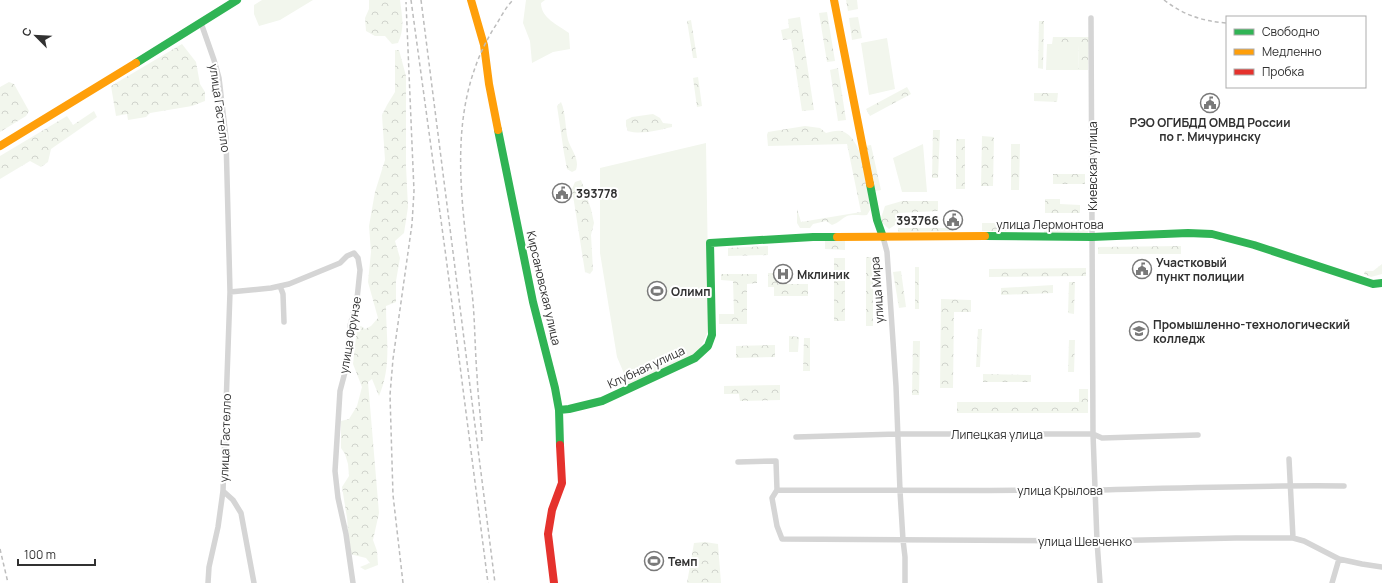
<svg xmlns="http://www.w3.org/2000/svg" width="1382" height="583" font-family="Manrope,sans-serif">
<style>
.green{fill:#f2f6ed}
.forest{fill:url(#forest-crowns)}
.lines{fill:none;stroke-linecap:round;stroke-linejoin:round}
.street{stroke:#d5d5d5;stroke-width:5.5}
.fast{stroke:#30b455;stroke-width:8}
.slow{stroke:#ff9f0a;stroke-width:8}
.jam{stroke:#e5322d;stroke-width:8}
.rail{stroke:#bdbdbd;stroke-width:1.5;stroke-dasharray:4 3;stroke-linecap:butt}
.labels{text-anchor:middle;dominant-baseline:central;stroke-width:4;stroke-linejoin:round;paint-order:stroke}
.street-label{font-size:12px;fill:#313131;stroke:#fff}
.poi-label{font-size:12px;font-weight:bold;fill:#313131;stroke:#fff;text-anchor:start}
</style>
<defs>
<pattern id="forest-crowns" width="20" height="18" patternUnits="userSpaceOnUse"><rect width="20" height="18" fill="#f2f6ed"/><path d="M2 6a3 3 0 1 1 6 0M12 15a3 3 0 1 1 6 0" fill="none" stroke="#d0d3cc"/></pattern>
</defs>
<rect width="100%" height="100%" fill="#fff"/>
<path class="green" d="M 262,0 L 313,0 L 280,20 L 259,26 L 254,14 L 254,5 Z
M 526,0 L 545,0 L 541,3 C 541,18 558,25 569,33 L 570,49 L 553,52 L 532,63 L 530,41 L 523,23 Z
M 887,38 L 895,89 L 869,95 L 861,43 Z
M 1047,44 L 1079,44 L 1078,70 L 1046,70 Z
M 706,143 L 709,328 C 705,339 702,347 694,356 L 629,385 L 617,357 L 600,253 L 600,168 Z
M 923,144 L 927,192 L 902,192 L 893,158 Z"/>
<path class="forest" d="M 369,0 L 400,0 C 402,17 405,28 398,43 L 392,44 L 385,36 L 375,36 L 366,31 L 365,18 L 369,9 Z
M 846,0 L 857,0 L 858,9 L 848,11 Z
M 827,12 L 835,61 L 827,62 L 819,13 Z
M 800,17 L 814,110 L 802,111 L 791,39 L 783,40 L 781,30 L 789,28 L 788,19 Z
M 858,17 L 862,38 L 852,40 L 849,18 Z
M 691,20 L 697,58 L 693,58 L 687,21 Z
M 1039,21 L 1044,21 L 1043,69 L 1038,68 Z
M 1053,37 L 1089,37 L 1088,70 L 1078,70 L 1079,44 L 1052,44 Z
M 182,44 L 196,62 L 200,84 L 205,92 L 205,101 L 192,106 L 150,113 L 146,117 L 128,120 L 127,114 L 116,116 L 111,86 Z
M 395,50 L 399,50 L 406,76 L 406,166 L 408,207 L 404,233 L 395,241 L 400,258 L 396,281 L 396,302 L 386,306 C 386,337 392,366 379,396 L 372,379 L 368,382 L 379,513 L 373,540 L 377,551 L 378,565 L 365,570 L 360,567 L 370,563 L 366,558 L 350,554 L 347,518 L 342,487 L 349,476 L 348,464 L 345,454 L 341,448 L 341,421 L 349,419 L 357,406 L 362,387 L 353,364 L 357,328 L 361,326 L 365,329 L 371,326 L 378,318 L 368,282 L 371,252 L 369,226 L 375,192 L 385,160 L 382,115 L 387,105 L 395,92 Z
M 838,68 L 846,120 L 838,121 L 830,70 Z
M 698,77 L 702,106 L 697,107 L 693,78 Z
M 9,82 L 14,84 L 29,111 L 26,116 L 0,132 L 0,87 Z
M 907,87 L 911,94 L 870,116 L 866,109 Z
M 1034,93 L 1058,93 L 1057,102 L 1034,101 Z
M 561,102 C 566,113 565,128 568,140 C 571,150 580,159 576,170 L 572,172 L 567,169 L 564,153 L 557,106 Z
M 94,111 L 97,117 L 51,149 L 48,162 L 41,167 L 30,161 L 0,179 L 0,156 L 67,116 L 73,125 Z
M 653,114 L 660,118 L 663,123 L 672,124 L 672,127 C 659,130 642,135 628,131 L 626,126 L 626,120 L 632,117 Z
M 805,126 L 820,128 L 826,133 C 830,132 837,130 841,131 C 864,136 869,192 870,210 L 867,215 C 860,216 853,214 847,216 C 842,218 839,223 832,225 L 826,221 L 813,224 L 810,228 L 800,228 L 797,223 L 797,209 L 801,222 L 861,212 L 847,144 L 768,146 L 767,135 L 768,132 Z
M 933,130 L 940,130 L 938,178 L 932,178 Z
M 982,136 L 994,137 L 993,186 L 981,186 Z
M 956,139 L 965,139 L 965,189 L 956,189 Z
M 1011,144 L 1020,144 L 1019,190 L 1011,190 Z
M 871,145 L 881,190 L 875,191 L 865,146 Z
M 1053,174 L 1085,174 L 1085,184 L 1053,184 Z
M 581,180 L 591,209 L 594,223 L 591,235 L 593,270 L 590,274 L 585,272 L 572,189 L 575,182 Z
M 1045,199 L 1060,199 L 1060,204 L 1080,205 L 1080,213 L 1045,213 Z
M 902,201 L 938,201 L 938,211 L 898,213 L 895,225 L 889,229 L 880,221 L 885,206 Z
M 982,223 L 1009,223 L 1009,231 L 982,231 Z
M 898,228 L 954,228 L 954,231 L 898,232 Z
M 1044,228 L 1089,228 L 1088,234 L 1044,234 Z
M 825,239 L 845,240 L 845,250 L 825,249 Z
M 768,246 L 768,255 L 728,256 L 728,248 Z
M 1181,246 L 1181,254 L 1098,254 L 1098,247 Z
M 866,257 L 873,257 L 873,326 L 866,326 Z
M 834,258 L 845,258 L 845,321 L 834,321 Z
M 1382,264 L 1382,274 L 1371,277 L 1364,274 L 1365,271 L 1373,271 Z
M 915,267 L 919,267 L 919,309 L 915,309 Z
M 1086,268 L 1086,276 L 989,277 L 989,269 Z
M 901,271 L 906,307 L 899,308 L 893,272 Z
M 768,273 L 778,273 L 778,284 L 808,284 L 808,296 L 774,296 L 774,287 L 768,287 Z
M 721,274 L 757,274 L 757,283 L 747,284 L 747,324 L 719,324 L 719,314 L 734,314 L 733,281 L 721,280 Z
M 1069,282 L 1075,282 L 1074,314 L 1068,313 Z
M 1053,285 L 1053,293 L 1001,295 L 1001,288 Z
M 941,299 L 971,300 L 971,312 L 954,312 L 953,388 L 940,388 Z
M 978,329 L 982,329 L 980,367 L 976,367 Z
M 789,336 L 799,337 L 798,352 L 789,352 Z
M 804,338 L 810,338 L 810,371 L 803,371 Z
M 1069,340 L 1075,340 L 1074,372 L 1068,372 Z
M 913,341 L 920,341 L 919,395 L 912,395 Z
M 775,345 L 775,357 L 736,358 L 736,346 Z
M 983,374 L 1031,375 L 1031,382 L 983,382 Z
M 780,385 L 780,400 L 740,401 L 739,394 L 724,394 L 724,386 Z
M 1079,389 L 1088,389 L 1088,413 L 957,413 L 957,402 L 1079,402 Z
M 705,542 L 718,544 L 721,583 L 687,583 L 694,543 Z"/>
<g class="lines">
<path class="street" d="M 1091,18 L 1093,434 L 1097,541 L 1100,583
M 201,23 L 214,60 L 219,78 L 226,138 L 230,292 L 223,491 L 218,527 L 209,567 L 208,583
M 883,237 L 887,252 L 896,386 L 900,491 L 903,540 L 905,557 L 905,583
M 230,292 L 271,288 L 280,286
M 284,322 L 283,294 L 280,286 L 289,284 L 340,263 L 347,256 L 354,253 L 358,258 L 360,270 L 357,299 L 350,326 L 349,357 L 340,391 L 335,471 L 338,498 L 346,534 L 353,583
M 796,437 L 897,434 L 1093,434 L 1102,438 L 1198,435
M 1289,459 L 1293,538
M 738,462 L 776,461 L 777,490 L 772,498 L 777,526 L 782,539 L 1097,541 L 1236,538 L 1293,538 L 1304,541 L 1339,559 L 1362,564 L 1382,567
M 777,490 C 883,490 989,491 1095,490 C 1178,488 1261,485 1344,486
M 223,491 L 233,500 L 241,513 L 254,583
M 1332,583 L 1339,559"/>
<path class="fast" d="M 136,63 L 237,0
M 498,130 L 533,302 L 555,388 L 559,410 L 560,445
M 870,184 L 877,220 L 883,237
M 985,236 L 1092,237 L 1188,233 L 1212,234 L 1254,245 L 1373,284 L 1382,283
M 559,410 L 569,409 L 602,401 L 695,358 L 708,346 L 712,335 L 710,243 L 813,237 L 837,237"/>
<path class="slow" d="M 471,0 L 484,45 L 489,84 L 498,130
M 834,0 L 870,184
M 0,146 L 136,63
M 837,237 L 985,236"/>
<path class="jam" d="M 554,583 L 548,534 L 552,510 L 562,483 L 560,445"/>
<path class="rail" d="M 411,0 L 446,257 L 488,583
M 421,0 L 495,583
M 1164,0 C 1184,15 1201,21 1227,23
M 482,441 C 481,419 478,397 477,375 C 475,350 475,326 473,302 C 464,209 442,113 494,28 C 500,19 505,8 513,0
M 0,549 L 8,583
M 403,583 L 393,495 L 390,395 L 393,359 L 412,224 L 414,191 L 406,2"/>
</g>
<defs>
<g id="civic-ring" transform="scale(1)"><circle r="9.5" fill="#fff" stroke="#797979" stroke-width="1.5"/><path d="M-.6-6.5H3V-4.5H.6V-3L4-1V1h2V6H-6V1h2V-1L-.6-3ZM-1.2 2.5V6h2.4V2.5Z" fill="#797979"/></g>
<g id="hospital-ring" transform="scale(1)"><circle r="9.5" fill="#fff" stroke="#797979" stroke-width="1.5"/><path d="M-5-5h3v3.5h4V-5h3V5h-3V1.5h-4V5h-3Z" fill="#797979"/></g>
<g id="stadium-ring" transform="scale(1)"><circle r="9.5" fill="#fff" stroke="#797979" stroke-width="1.5"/><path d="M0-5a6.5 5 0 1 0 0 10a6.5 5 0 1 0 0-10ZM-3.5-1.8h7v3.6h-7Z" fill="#797979"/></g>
<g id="university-ring" transform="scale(1)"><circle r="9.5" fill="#fff" stroke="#797979" stroke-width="1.5"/><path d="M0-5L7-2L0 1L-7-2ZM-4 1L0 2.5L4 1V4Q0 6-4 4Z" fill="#797979"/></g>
</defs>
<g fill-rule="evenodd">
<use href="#civic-ring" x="1210" y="103"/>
<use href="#civic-ring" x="562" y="193"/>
<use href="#civic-ring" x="953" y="220"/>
<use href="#civic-ring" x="1142" y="269"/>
<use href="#hospital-ring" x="783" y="274"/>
<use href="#stadium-ring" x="657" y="291"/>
<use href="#university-ring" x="1139" y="331"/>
<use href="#stadium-ring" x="654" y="561"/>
</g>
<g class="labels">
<g class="street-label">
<text transform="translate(220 108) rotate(82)">улица Гастелло</text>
<text transform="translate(1092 166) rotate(-90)">Киевская улица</text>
<text x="1050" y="224">улица Лермонтова</text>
<text transform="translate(544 288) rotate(77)">Кирсановская улица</text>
<text transform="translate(877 290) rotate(-94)">улица Мира</text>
<text transform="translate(350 335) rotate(-80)">улица Фрунзе</text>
<text transform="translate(646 367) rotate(-25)">Клубная улица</text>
<text x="997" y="434">Липецкая улица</text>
<text transform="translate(225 438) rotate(-88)">улица Гастелло</text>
<text x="1060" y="490">улица Крылова</text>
<text x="1085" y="541">улица Шевченко</text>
</g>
<g class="poi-label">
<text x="1210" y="122" text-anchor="middle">РЭО ОГИБДД ОМВД России<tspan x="1210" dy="14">по г. Мичуринску</tspan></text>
<text x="576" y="193">393778</text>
<text x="939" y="220" text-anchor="end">393766</text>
<text x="1156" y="262">Участковый<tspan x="1156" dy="14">пункт полиции</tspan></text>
<text x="797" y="274">Мклиник</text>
<text x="671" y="291">Олимп</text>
<text x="1153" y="324">Промышленно-технологический<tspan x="1153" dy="14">колледж</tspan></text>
<text x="668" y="561">Темп</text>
</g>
</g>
<rect x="1226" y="16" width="140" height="72" fill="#ffffff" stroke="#adadad"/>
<rect x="1234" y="29" width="20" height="6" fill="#30b455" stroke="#adadad"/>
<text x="1262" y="36" font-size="12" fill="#313131">Свободно</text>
<rect x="1234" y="49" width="20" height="6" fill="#ff9f0a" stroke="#adadad"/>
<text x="1262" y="56" font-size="12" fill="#313131">Медленно</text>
<rect x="1234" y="69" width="20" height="6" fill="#e5322d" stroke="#adadad"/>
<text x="1262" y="76" font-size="12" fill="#313131">Пробка</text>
<g transform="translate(36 36) rotate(294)" stroke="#ffffff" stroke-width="3" paint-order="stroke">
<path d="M0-3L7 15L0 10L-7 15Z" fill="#313131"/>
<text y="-6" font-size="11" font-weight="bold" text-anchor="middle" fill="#313131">С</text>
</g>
<path d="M18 559v6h77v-6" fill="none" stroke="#313131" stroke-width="2"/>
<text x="24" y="559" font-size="12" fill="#313131" stroke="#ffffff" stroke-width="3" paint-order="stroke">100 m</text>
</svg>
